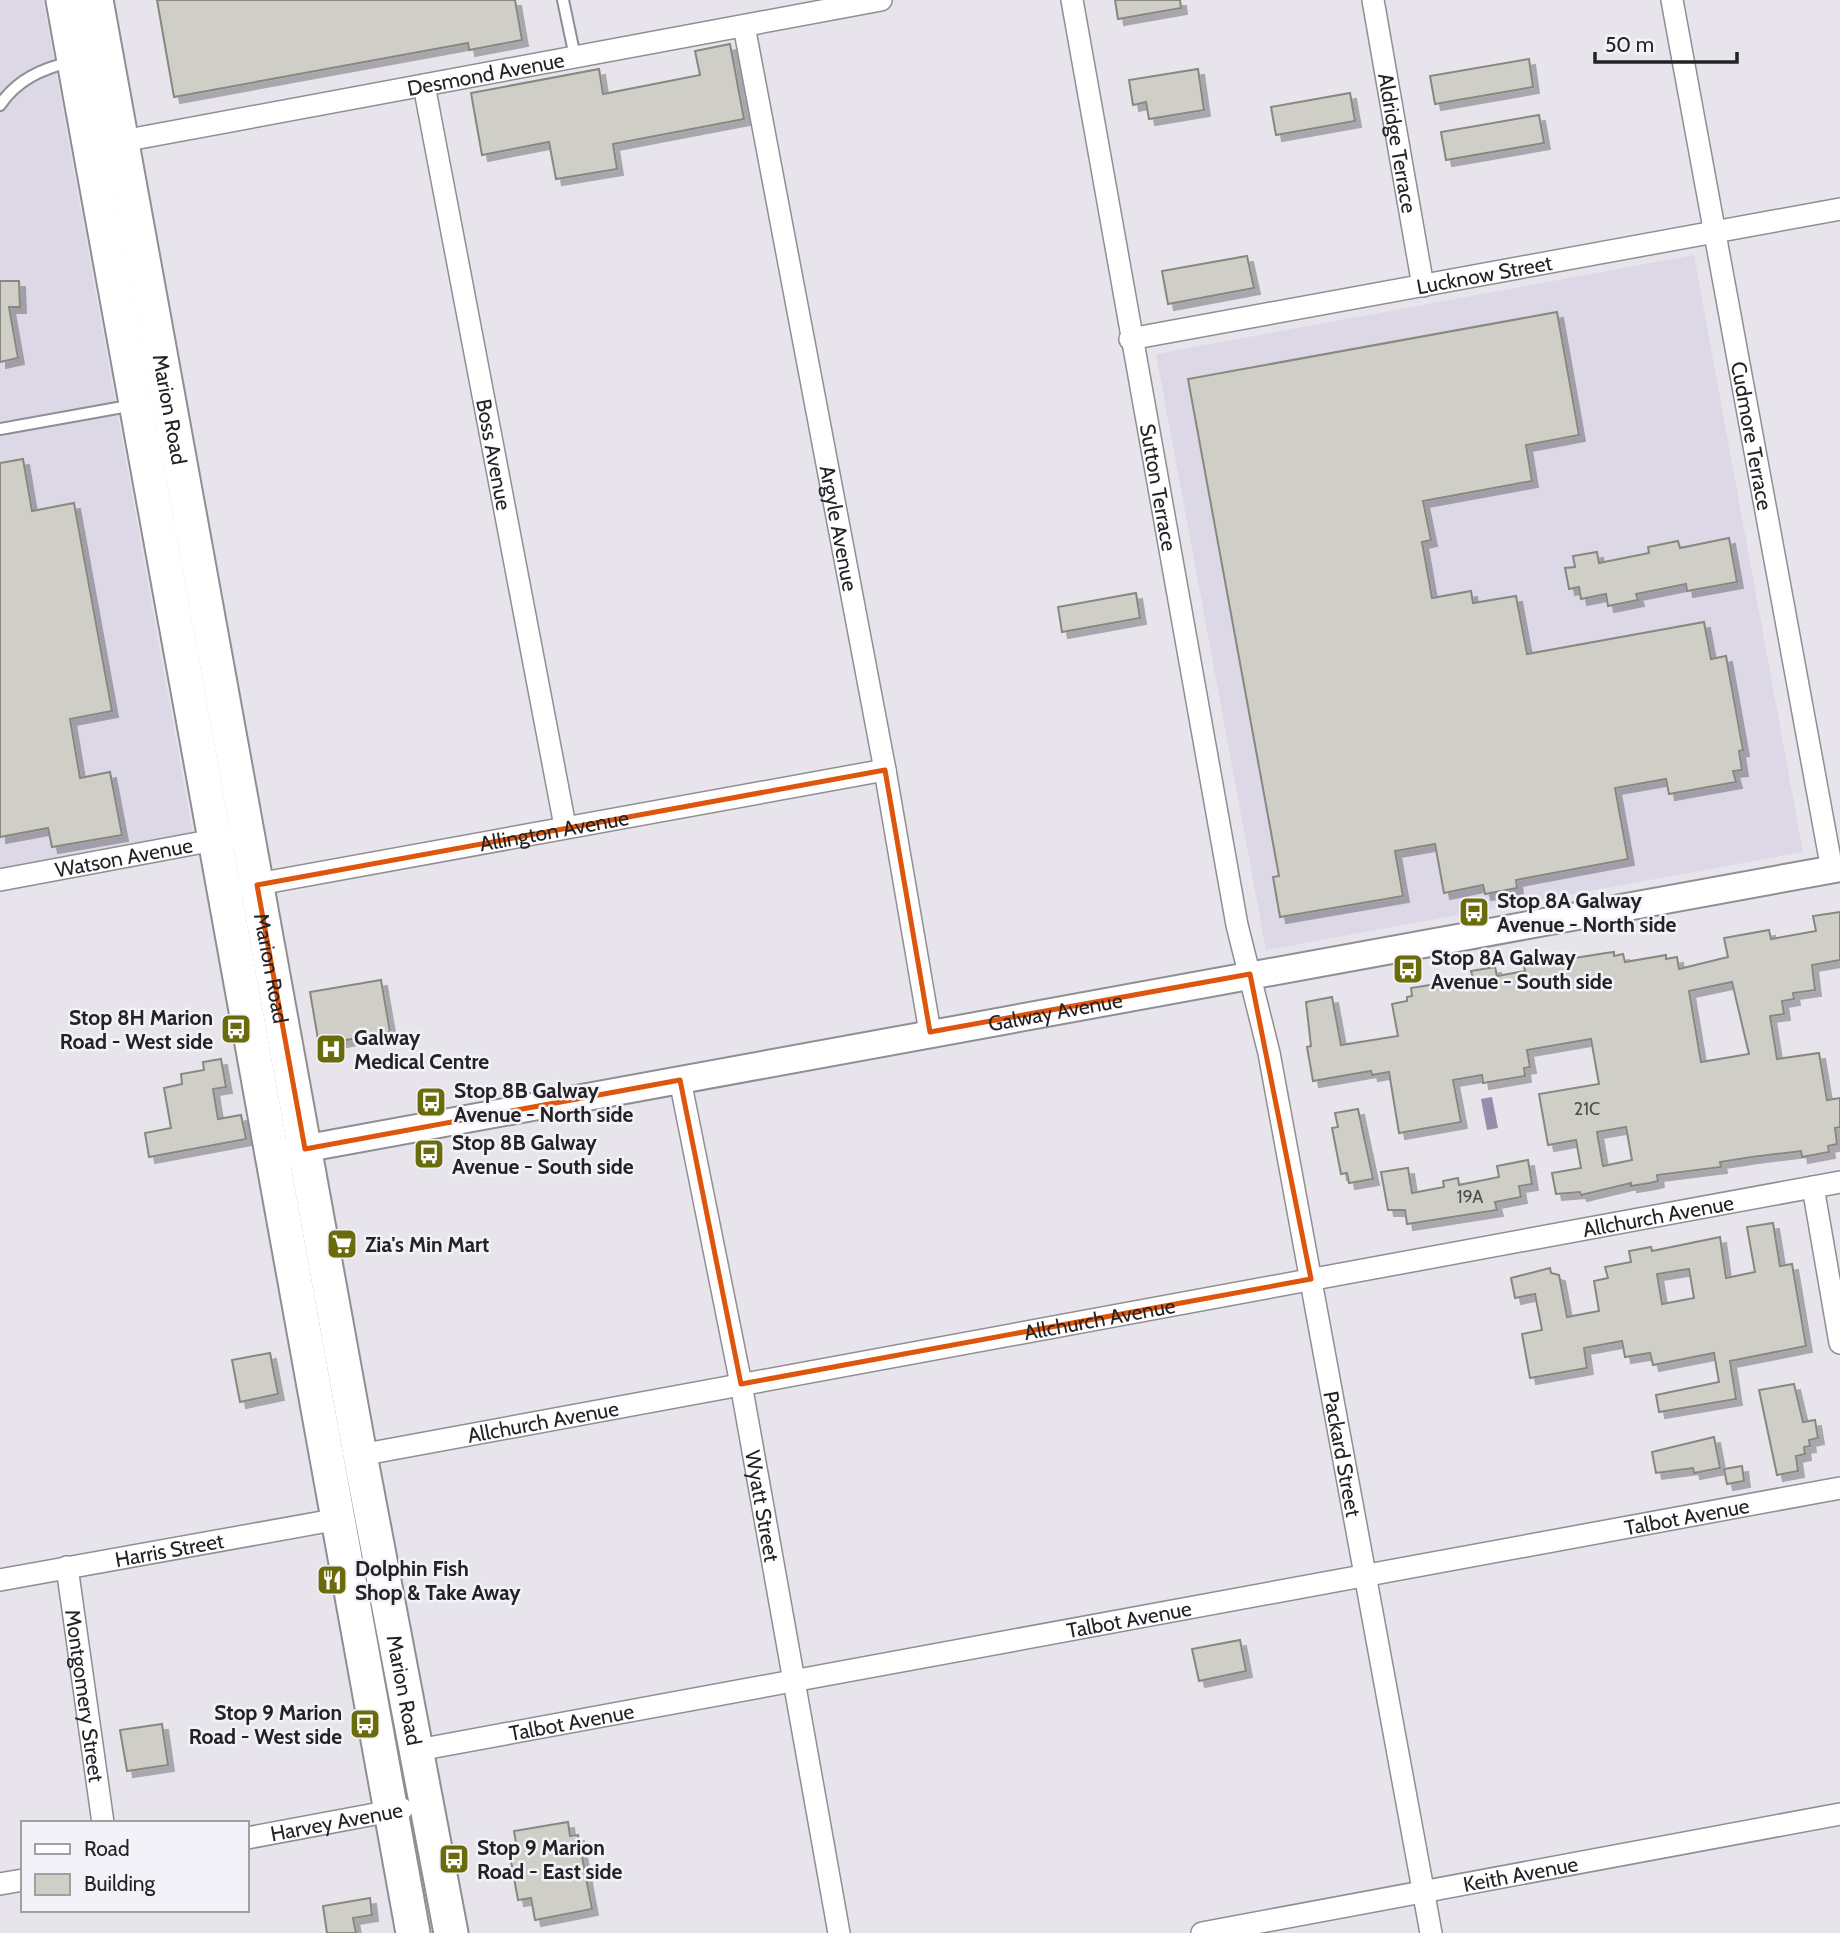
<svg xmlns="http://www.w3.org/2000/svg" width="1840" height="1933" font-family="Cabin,sans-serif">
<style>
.built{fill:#ddd8e6}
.water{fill:#978ca9}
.building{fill:#cfcfc8;stroke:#888881;stroke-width:2;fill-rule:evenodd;filter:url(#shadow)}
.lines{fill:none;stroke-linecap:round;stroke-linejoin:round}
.service-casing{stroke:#908d94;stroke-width:14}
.minor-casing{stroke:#908d94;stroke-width:24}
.tertiary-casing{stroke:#908d94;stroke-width:30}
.primary-casing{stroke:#908d94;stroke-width:37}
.service{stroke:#fff;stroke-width:10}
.minor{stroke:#fff;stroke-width:21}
.tertiary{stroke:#fff;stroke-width:26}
.primary{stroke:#fff;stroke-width:33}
.marked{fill:none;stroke:#de560d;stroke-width:5;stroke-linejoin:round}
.labels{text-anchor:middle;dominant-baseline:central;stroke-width:5;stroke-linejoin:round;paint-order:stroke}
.number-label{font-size:18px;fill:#4e4d4d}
.street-label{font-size:21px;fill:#232224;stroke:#f4f2f9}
.poi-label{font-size:21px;font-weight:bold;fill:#232224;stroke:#f4f2f9;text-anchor:start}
</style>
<defs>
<filter id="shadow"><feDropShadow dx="6" dy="6" stdDeviation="0" flood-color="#0004"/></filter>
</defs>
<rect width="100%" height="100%" fill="#e7e4ec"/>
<path class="built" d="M 0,0 L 43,0 L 193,834 L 0,871 Z
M 1694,255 L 1803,852 L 1266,950 L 1156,354 Z"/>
<path class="water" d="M 1492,1097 L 1498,1128 L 1487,1130 L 1481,1099 Z"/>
<path class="building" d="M 157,0 L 515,0 L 522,40 L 469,50 L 468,43 L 174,97 Z
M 1115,0 L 1180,0 L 1181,8 L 1118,19 Z
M 730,44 L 744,119 L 613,144 L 617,169 L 556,179 L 549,142 L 482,155 L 471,93 L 599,69 L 603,94 L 700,75 L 695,51 Z
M 1529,59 L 1533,87 L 1435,104 L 1430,76 Z
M 1198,69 L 1204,110 L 1149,119 L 1146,102 L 1133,105 L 1129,80 Z
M 1350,93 L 1355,121 L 1276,135 L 1271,107 Z
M 1539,115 L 1544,143 L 1446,160 L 1441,132 Z
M 1247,256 L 1254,288 L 1168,304 L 1162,271 Z
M 0,281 L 19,281 L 20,307 L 9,307 L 18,358 L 0,362 Z
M 1557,312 L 1579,435 L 1526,445 L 1532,481 L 1423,501 L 1431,540 L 1422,542 L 1432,598 L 1471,591 L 1473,603 L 1516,596 L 1527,654 L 1704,622 L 1711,659 L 1726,656 L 1743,750 L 1739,751 L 1742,770 L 1733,771 L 1736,782 L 1669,794 L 1666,779 L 1615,788 L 1628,859 L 1516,880 L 1517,888 L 1485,894 L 1483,885 L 1444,893 L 1435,844 L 1395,851 L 1403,896 L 1280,917 L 1273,877 L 1279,876 L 1188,379 Z
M 23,459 L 32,511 L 74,503 L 112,711 L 70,719 L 80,778 L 110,772 L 122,835 L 52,847 L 48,828 L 0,837 L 0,463 Z
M 1729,538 L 1737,582 L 1687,591 L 1686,584 L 1636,594 L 1638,600 L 1608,606 L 1606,594 L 1581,599 L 1579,587 L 1569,589 L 1565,568 L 1575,567 L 1573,556 L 1597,552 L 1599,563 L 1649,553 L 1648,547 L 1678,541 L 1680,548 Z
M 1136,593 L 1140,618 L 1062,632 L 1058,607 Z
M 1840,912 L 1840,960 L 1812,965 L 1815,990 L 1793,993 L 1794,999 L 1782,1001 L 1784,1014 L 1770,1016 L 1777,1059 L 1819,1053 L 1827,1100 L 1840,1098 L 1840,1127 L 1835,1128 L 1837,1144 L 1828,1146 L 1829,1152 L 1802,1157 L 1801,1151 L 1752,1157 L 1720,1162 L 1721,1167 L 1657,1175 L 1658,1181 L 1650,1183 L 1631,1186 L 1631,1183 L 1581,1195 L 1580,1192 L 1556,1194 L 1552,1173 L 1581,1168 L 1576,1140 L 1548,1145 L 1539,1094 L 1599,1084 L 1591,1039 L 1527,1050 L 1530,1067 L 1524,1068 L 1525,1076 L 1483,1083 L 1482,1075 L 1453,1080 L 1461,1122 L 1399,1133 L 1389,1072 L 1372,1075 L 1371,1071 L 1313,1081 L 1307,1047 L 1311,1046 L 1306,1002 L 1332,997 L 1341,1045 L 1398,1036 L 1392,1004 L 1407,1001 L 1407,997 L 1412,996 L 1411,988 L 1473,978 L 1471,971 L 1495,967 L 1497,976 L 1525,971 L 1524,966 L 1606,953 L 1614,952 L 1614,956 L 1623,954 L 1625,962 L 1666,955 L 1666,959 L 1677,957 L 1679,969 L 1728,957 L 1724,938 L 1769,930 L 1771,939 L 1816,931 L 1813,916 ZM 1732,982 L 1749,1054 L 1701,1062 L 1689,991 ZM 1626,1127 L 1632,1160 L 1603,1166 L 1597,1132 Z
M 381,980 L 390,1032 L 319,1045 L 310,992 Z
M 221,1059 L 226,1087 L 213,1089 L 218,1119 L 241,1115 L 246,1139 L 149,1157 L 145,1133 L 171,1128 L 164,1088 L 182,1084 L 181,1074 L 204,1070 L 203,1062 Z
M 1358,1109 L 1373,1179 L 1349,1183 L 1347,1173 L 1341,1174 L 1332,1128 L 1338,1127 L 1335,1113 Z
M 1528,1160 L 1532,1184 L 1519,1186 L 1521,1197 L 1495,1202 L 1497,1210 L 1407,1224 L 1405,1210 L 1388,1210 L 1381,1172 L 1408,1168 L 1412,1193 L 1444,1187 L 1443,1181 L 1458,1178 L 1459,1185 L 1499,1177 L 1497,1166 Z
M 1773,1223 L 1780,1266 L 1792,1264 L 1806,1346 L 1730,1361 L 1736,1399 L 1659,1412 L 1656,1395 L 1719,1382 L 1714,1353 L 1653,1365 L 1650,1353 L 1625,1357 L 1622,1341 L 1584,1348 L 1587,1368 L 1530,1378 L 1522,1334 L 1542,1330 L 1535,1294 L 1515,1298 L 1511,1278 L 1550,1268 L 1551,1273 L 1559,1275 L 1567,1317 L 1599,1311 L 1594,1281 L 1608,1278 L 1605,1267 L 1631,1262 L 1629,1251 L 1651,1247 L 1652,1251 L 1720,1237 L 1726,1278 L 1755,1272 L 1747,1227 ZM 1689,1269 L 1694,1298 L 1662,1304 L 1657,1274 Z
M 270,1353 L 278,1394 L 240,1402 L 232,1360 Z
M 1794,1384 L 1803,1422 L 1815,1420 L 1818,1438 L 1809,1440 L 1810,1446 L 1804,1447 L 1805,1454 L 1796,1456 L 1798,1471 L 1777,1475 L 1759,1390 Z
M 1714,1437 L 1720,1468 L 1694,1473 L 1693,1468 L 1656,1473 L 1652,1452 Z
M 1742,1466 L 1744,1481 L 1727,1484 L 1724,1469 Z
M 1240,1640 L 1246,1671 L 1199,1681 L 1192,1649 Z
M 162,1724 L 168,1765 L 127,1771 L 120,1730 Z
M 568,1822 L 570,1836 L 578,1835 L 592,1909 L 535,1920 L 531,1898 L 518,1900 L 509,1850 L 517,1849 L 514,1831 Z
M 370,1898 L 372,1915 L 353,1918 L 356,1933 L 327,1933 L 323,1906 Z"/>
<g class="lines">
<g class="service-casing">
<path id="service" d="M 563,0 L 575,57
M 0,105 C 17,80 41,69 70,62
M 0,429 L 134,405"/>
</g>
<g class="minor-casing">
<g id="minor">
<path id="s1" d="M 1072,0 L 1237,925 L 1269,1053 L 1431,1933"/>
<path id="s2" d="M 1373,0 L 1423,286"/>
<path id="s3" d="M 1672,0 L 1832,870"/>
<path id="s4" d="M 744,26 L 885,770 L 930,1032"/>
<path id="s5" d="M 424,85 L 565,826"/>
<path id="s6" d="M 112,143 L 881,0"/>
<path id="s7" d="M 1130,339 L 1840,209"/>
<path id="s8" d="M 0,880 L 225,838"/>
<path id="s9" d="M 247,886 L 885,770"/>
<path id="s10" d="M 680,1080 L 741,1384 L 839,1933"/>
<path d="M 1813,1187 L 1840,1343"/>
<path id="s11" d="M 360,1455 L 1840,1182"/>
<path id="s12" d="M 67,1567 L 103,1823"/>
<path id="s13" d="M 0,1580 L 339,1519"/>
<path id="s14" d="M 418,1750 L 1840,1488"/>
<path id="s15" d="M 247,1838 L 402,1809"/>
<path d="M 0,1884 L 23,1880"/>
<path id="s16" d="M 1202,1933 L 1840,1814"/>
</g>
</g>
<g class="tertiary-casing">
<g id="tertiary">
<path id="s17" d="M 286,1152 L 1840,868"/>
</g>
</g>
<g class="primary-casing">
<g id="primary">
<path d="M 63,0 L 413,1933"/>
<path id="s18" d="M 96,0 L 360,1455 L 451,1933"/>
</g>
</g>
<use href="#service" class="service"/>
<use href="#minor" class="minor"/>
<use href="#tertiary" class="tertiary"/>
<use href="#primary" class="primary"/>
</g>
<path class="marked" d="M 885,770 L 930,1032 L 1250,974 L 1311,1279 L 741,1384 L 680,1080 L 305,1149 L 257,885 Z"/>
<defs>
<g id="bus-square" transform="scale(1.575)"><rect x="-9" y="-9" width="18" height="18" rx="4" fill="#6a6b0a" stroke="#f4f2f9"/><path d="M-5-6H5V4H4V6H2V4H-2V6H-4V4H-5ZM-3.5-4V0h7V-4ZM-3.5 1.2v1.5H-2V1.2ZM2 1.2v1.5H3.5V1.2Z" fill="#fff"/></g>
<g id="hospital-square" transform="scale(1.575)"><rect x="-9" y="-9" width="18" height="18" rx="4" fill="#6a6b0a" stroke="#f4f2f9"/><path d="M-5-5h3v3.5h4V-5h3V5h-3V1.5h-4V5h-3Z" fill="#fff"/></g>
<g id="supermarket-square" transform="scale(1.575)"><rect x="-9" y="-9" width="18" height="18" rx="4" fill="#6a6b0a" stroke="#f4f2f9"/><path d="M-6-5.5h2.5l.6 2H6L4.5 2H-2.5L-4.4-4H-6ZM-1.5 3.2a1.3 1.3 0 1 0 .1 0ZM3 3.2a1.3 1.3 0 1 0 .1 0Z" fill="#fff"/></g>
<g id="restaurant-square" transform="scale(1.575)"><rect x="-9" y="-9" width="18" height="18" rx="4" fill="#6a6b0a" stroke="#f4f2f9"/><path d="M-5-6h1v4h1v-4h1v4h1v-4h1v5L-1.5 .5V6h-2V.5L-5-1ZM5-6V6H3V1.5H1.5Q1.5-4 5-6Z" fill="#fff"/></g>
</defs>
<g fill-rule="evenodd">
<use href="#bus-square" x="1474" y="912"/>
<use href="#bus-square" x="1408" y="969"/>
<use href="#bus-square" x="236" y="1029"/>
<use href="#hospital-square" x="331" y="1049"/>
<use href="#bus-square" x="431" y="1102"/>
<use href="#bus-square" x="429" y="1154"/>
<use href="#supermarket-square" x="342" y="1244"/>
<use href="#restaurant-square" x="332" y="1580"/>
<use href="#bus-square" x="365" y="1724"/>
<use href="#bus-square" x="454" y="1859"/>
</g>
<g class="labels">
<g class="number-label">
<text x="1587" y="1109">21C</text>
<text x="1470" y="1197">19A</text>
</g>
<g class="street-label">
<text stroke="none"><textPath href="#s6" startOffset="380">Desmond Avenue</textPath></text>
<text stroke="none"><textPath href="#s2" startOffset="145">Aldridge Terrace</textPath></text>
<text stroke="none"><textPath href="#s7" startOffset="360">Lucknow Street</textPath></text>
<text stroke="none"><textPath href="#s18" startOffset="416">Marion Road</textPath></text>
<text stroke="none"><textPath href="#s3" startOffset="443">Cudmore Terrace</textPath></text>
<text stroke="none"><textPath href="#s5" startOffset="376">Boss Avenue</textPath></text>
<text stroke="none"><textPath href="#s1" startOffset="495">Sutton Terrace</textPath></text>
<text stroke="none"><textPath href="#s4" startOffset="511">Argyle Avenue</textPath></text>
<text stroke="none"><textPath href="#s9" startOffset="312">Allington Avenue</textPath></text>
<text stroke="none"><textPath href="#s8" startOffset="126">Watson Avenue</textPath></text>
<text stroke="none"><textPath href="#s18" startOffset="984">Marion Road</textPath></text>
<text stroke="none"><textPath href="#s17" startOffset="782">Galway Avenue</textPath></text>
<text stroke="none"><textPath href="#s11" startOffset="1320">Allchurch Avenue</textPath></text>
<text stroke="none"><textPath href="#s11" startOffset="752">Allchurch Avenue</textPath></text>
<text stroke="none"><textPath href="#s11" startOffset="186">Allchurch Avenue</textPath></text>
<text stroke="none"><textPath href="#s1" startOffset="1479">Packard Street</textPath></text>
<text stroke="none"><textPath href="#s10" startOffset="434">Wyatt Street</textPath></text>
<text stroke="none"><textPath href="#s14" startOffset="1290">Talbot Avenue</textPath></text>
<text stroke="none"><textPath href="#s13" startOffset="172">Harris Street</textPath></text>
<text stroke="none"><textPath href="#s14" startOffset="723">Talbot Avenue</textPath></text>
<text stroke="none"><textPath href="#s18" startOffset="1718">Marion Road</textPath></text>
<text stroke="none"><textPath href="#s12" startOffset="130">Montgomery Street</textPath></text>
<text stroke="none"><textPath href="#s14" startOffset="156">Talbot Avenue</textPath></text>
<text stroke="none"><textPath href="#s15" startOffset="91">Harvey Avenue</textPath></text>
<text stroke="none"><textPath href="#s16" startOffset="324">Keith Avenue</textPath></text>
</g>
<g class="poi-label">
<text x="1497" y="900">Stop 8A Galway<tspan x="1497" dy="24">Avenue - North side</tspan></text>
<text x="1431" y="957">Stop 8A Galway<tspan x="1431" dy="24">Avenue - South side</tspan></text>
<text x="213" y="1017" text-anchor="end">Stop 8H Marion<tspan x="213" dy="24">Road - West side</tspan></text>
<text x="354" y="1037">Galway<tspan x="354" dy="24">Medical Centre</tspan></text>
<text x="454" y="1090">Stop 8B Galway<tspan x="454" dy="24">Avenue - North side</tspan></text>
<text x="452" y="1142">Stop 8B Galway<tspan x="452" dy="24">Avenue - South side</tspan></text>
<text x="365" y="1244">Zia's Min Mart</text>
<text x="355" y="1568">Dolphin Fish<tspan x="355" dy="24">Shop &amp; Take Away</tspan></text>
<text x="342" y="1712" text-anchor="end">Stop 9 Marion<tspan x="342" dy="24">Road - West side</tspan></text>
<text x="477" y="1847">Stop 9 Marion<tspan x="477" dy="24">Road - East side</tspan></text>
</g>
</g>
<rect x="21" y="1821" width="228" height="91" fill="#f4f2f9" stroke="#a09fa4" stroke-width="2"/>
<rect x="35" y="1844" width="35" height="10" fill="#ffffff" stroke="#a09fa4" stroke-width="2"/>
<text x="84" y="1856" font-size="21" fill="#232224">Road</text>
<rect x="35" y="1874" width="35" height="21" fill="#cfcfc8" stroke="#a09fa4" stroke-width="2"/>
<text x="84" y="1891" font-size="21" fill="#232224">Building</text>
<path d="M1595 52v10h142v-10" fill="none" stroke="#232224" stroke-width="3.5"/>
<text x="1605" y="52" font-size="21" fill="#232224" stroke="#f4f2f9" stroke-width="5" paint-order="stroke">50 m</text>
</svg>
